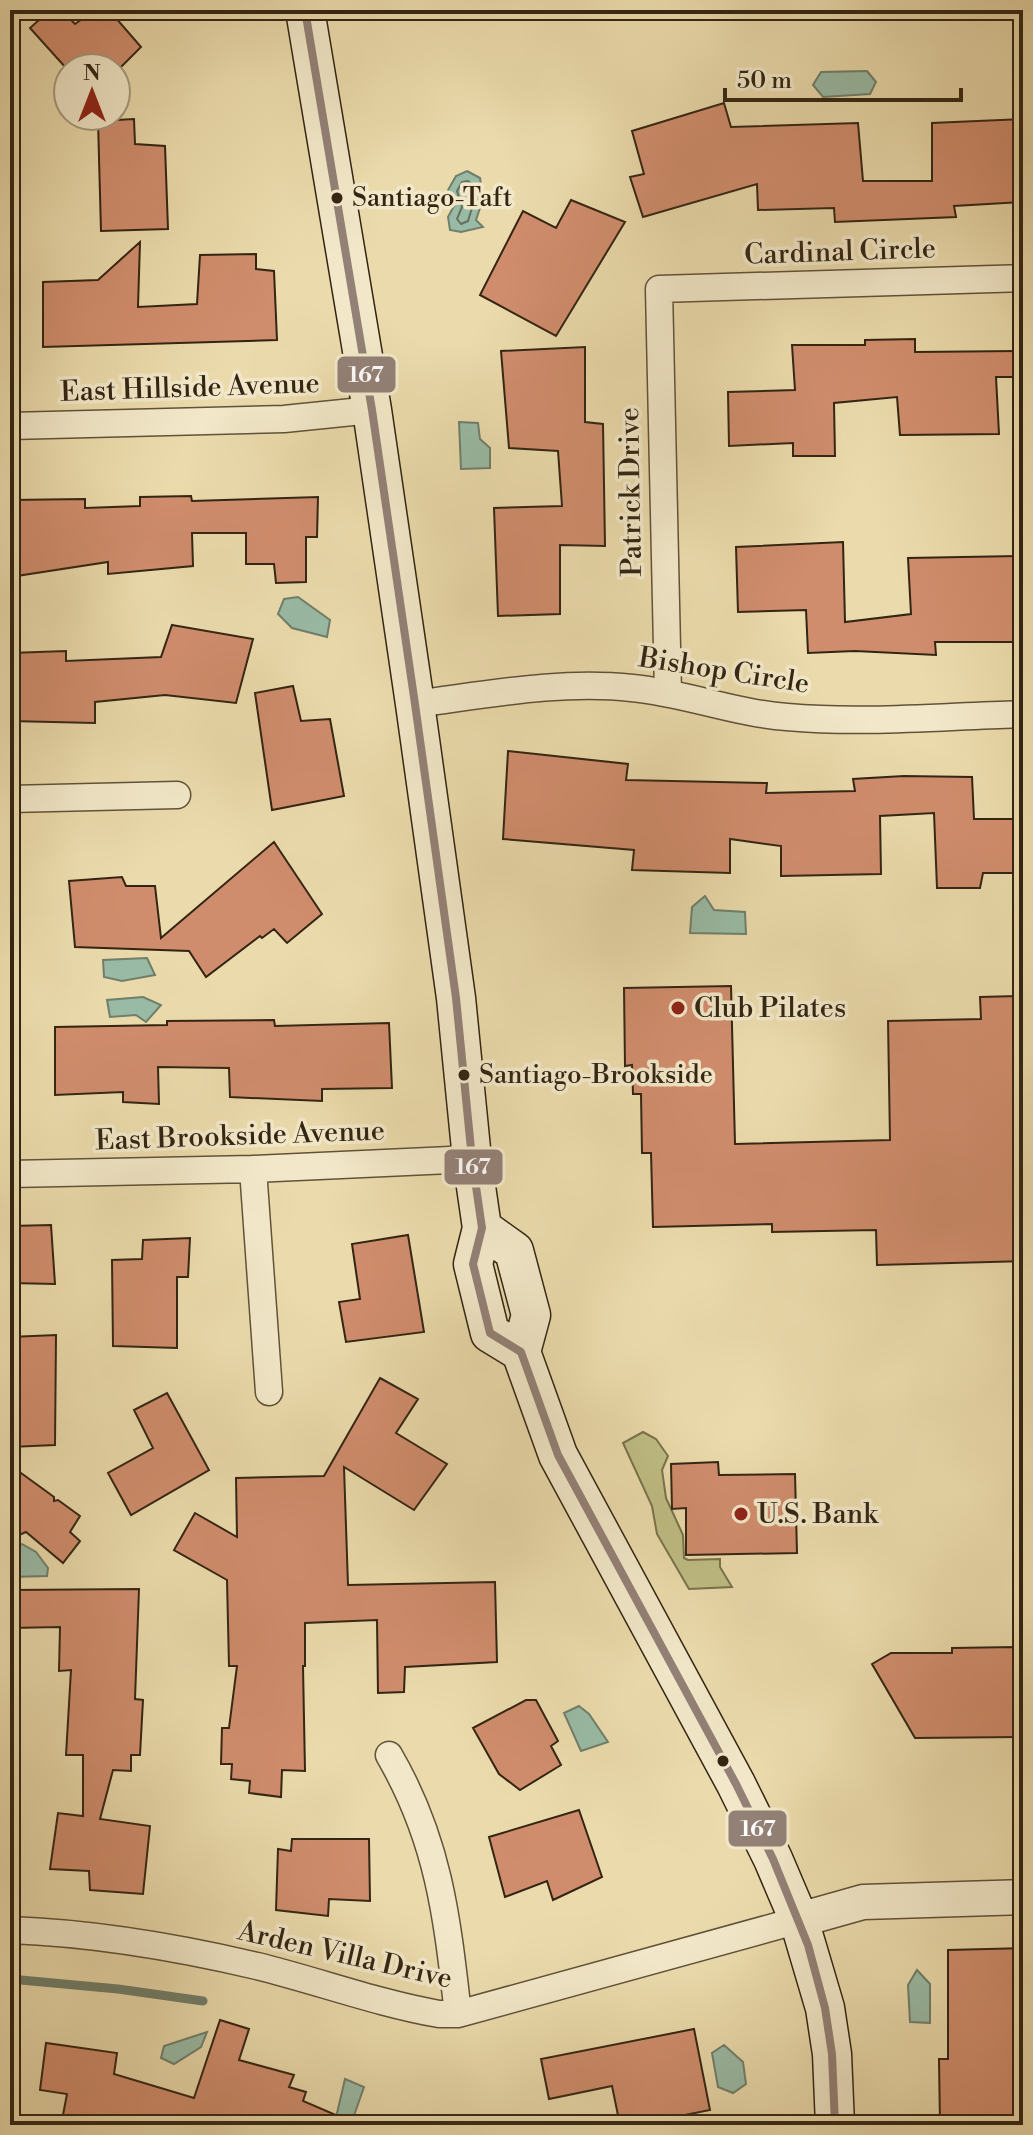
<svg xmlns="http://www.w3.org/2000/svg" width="1033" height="2135" font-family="'Libre Bodoni',serif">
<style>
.green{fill:#bfbe84;stroke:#79724c;stroke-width:2}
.water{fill:#99bba6;stroke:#707f6b;stroke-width:2}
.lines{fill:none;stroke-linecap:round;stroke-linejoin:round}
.shore{stroke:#66705c;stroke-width:2}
.stream{stroke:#707f6b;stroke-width:9}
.building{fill:#d08d6d;stroke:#332513;stroke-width:2}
.minor-casing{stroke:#615239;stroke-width:29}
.tertiary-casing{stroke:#615239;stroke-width:37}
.secondary-casing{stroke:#332513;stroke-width:41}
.minor{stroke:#f2e8c9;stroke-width:26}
.tertiary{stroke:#f2e8c9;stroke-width:34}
.secondary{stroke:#f2e8c9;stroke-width:38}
.bus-1-casing{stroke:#f2e8c9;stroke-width:14}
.bus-1{stroke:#938177;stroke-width:8}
.bus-dot{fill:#332513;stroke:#f2e8c9;stroke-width:3}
.poi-dot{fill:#8f2418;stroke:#f2e8c9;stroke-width:3}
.labels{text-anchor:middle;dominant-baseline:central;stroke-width:7;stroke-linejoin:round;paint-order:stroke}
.bus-label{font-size:26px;fill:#332513;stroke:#f2e8c9;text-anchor:start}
.street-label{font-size:28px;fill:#332513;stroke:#f2e8c9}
.poi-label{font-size:28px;fill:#332513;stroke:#f2e8c9;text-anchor:start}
.line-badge{stroke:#f2e8c9;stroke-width:3}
.badge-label{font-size:22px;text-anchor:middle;font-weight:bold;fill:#fff}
</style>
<rect width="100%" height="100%" fill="#ebdbac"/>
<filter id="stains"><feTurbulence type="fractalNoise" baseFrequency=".0025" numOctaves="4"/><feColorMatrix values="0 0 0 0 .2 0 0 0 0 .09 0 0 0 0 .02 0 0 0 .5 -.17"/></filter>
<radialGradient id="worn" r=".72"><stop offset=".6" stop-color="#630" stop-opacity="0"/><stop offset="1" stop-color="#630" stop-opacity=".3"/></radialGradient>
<path class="green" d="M 643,1432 L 656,1439 L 668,1456 L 662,1470 L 666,1498 L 683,1535 L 684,1558 L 688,1560 L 720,1559 L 720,1567 L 732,1587 L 689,1589 L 657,1534 L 652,1506 L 623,1443 Z"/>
<path class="water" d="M 867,71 L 876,82 L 870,94 L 823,97 L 813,85 L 821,72 Z
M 467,171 L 480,178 L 483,199 L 476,220 L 483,227 L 461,232 L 450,230 L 448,217 L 454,206 L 448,190 L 456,176 Z
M 459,422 L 478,423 L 480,439 L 490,448 L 490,468 L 461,469 Z
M 298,597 L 330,620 L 327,637 L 292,628 L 278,614 L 284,599 Z
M 705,896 L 714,910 L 745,912 L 746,934 L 690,933 L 692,907 Z
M 147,958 L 155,975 L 122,981 L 104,977 L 103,960 Z
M 143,997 L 161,1005 L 146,1022 L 136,1015 L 110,1017 L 107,1000 Z
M 22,1544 L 36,1552 L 48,1568 L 47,1576 L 10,1577 L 10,1549 Z
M 579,1706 L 589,1714 L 608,1742 L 581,1751 L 564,1713 Z
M 917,1970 L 930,1984 L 930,2023 L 910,2022 L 908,1985 Z
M 207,2032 L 201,2047 L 174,2064 L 161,2058 L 164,2046 Z
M 724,2045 L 743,2062 L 746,2084 L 733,2093 L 718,2087 L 712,2053 Z
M 345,2079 L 364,2087 L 351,2124 L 335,2122 Z"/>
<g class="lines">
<path class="shore" d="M 468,181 L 473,185 L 475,198 L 468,221 L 461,224 L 457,219 L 462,207 L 457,191 L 462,182 Z"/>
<path class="stream" d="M 10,1979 L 118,1989 L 203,2001"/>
</g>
<path class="building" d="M 50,10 L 61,10 L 75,24 L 95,10 L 109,10 L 141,47 L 120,68 L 66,68 L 30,28 Z
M 724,103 L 731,127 L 858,123 L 863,181 L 932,181 L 932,123 L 1023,119 L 1023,202 L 954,206 L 956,217 L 835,222 L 834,208 L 758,210 L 757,184 L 643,217 L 630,177 L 644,174 L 632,131 Z
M 134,119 L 135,144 L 165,146 L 168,229 L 101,231 L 98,121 Z
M 571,200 L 625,222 L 556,336 L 480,295 L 523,211 L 556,228 Z
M 140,242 L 138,307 L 197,304 L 200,255 L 256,254 L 256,269 L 274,271 L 277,340 L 43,347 L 43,282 L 98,280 Z
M 915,339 L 915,352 L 1023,351 L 1023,377 L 996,377 L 999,434 L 900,435 L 897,397 L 834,403 L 835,456 L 793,456 L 793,443 L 729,446 L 728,392 L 795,390 L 792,345 L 865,345 L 865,340 Z
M 585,347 L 585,422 L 603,424 L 605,546 L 560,545 L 560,614 L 498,616 L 494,508 L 562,506 L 558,451 L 509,448 L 501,351 Z
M 191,496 L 192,501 L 318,497 L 317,537 L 306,537 L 306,582 L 276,583 L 274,564 L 246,564 L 246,533 L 192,533 L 193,566 L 108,574 L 108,562 L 10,577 L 10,500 L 85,499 L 85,508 L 140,506 L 140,497 Z
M 843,542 L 845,622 L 911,614 L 908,558 L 1023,556 L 1023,642 L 935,642 L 936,655 L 855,651 L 808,653 L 806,610 L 738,612 L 736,547 Z
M 172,625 L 253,639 L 236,703 L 165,695 L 95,702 L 95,723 L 10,721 L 10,653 L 66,651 L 66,661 L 161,657 Z
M 293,686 L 301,721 L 330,719 L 344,796 L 272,810 L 255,693 Z
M 508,751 L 628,764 L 626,780 L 767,783 L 766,793 L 855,791 L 853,779 L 904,776 L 972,777 L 974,819 L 1023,819 L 1023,873 L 983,873 L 980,888 L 937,888 L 934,813 L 880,816 L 881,874 L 781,876 L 781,846 L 730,839 L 730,873 L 632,870 L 634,850 L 503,839 Z
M 274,842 L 322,914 L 287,943 L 274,929 L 262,938 L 260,936 L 206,977 L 189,951 L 75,947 L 69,881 L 122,877 L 126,886 L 155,886 L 161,938 Z
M 731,986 L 735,1144 L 890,1140 L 888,1021 L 981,1019 L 980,997 L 1023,996 L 1023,1261 L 877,1265 L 876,1230 L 772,1232 L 772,1224 L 653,1227 L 651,1153 L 642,1153 L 641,1094 L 633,1094 L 632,1065 L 625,1066 L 624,988 Z
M 274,1020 L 275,1026 L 389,1023 L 392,1088 L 322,1089 L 322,1101 L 230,1097 L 229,1068 L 158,1067 L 159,1104 L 123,1102 L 123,1092 L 55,1095 L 55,1027 L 167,1025 L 167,1021 Z
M 51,1225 L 55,1284 L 10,1283 L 10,1226 Z
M 408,1235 L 424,1332 L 346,1342 L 339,1302 L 360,1299 L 352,1244 Z
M 190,1238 L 188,1277 L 177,1277 L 177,1348 L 113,1346 L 112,1260 L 142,1259 L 143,1240 Z
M 56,1335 L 55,1445 L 10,1447 L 10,1337 Z
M 380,1378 L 418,1399 L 396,1433 L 447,1464 L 414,1510 L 344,1467 L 348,1585 L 495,1582 L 497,1662 L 405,1667 L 404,1692 L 378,1693 L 377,1620 L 305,1623 L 305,1666 L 303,1666 L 305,1771 L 282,1770 L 281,1797 L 249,1793 L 250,1781 L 231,1779 L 232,1764 L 221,1764 L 222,1728 L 229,1728 L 237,1666 L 229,1666 L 227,1580 L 174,1550 L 195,1513 L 237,1537 L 236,1478 L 324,1476 Z
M 167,1393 L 209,1470 L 131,1515 L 108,1473 L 153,1448 L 134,1410 Z
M 718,1462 L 719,1475 L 795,1474 L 797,1553 L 686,1555 L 686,1508 L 672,1509 L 671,1464 Z
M 10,1465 L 54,1497 L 54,1501 L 58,1500 L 80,1516 L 70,1532 L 80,1541 L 63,1563 L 26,1532 L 10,1539 Z
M 139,1589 L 135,1699 L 143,1700 L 140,1755 L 131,1755 L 131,1771 L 113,1770 L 100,1819 L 150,1826 L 143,1894 L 90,1890 L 89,1871 L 50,1869 L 58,1813 L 83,1816 L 83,1755 L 66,1755 L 71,1670 L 59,1671 L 60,1627 L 10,1628 L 10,1590 Z
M 1014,1647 L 1014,1649 L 1023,1649 L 1023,1737 L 915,1738 L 872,1664 L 891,1653 L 952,1653 L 952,1648 Z
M 526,1700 L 536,1700 L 558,1741 L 551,1746 L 561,1765 L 520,1790 L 499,1774 L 473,1728 Z
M 579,1810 L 602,1877 L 553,1900 L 547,1881 L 505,1897 L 489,1837 Z
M 292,1839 L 369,1839 L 370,1901 L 329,1899 L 328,1916 L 276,1910 L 278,1849 L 291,1851 Z
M 1023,1948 L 1022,2125 L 940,2125 L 939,2059 L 948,2059 L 948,1950 Z
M 220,2020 L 249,2029 L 239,2060 L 294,2075 L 289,2087 L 306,2092 L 303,2101 L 359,2125 L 134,2125 L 63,2115 L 67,2094 L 40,2090 L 46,2043 L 117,2053 L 114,2074 L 194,2098 Z
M 694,2029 L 710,2110 L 635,2125 L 620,2125 L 612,2086 L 549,2099 L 541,2059 Z"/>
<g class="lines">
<g class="minor-casing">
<path id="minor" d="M 10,426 L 284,419 L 372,410
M 668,693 L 659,289 L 1023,278
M 415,704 C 486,695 560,680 632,688 C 685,693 734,713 787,717 C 865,724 945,716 1023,714
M 10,799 L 177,795
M 253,1169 L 269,1392
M 10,1174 L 253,1169 L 472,1159
M 389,1755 C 439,1841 447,1917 458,2014
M 10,1930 C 93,1933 176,1947 257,1966 C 318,1981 377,2003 439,2014 L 458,2014 L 799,1920"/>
</g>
<g class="tertiary-casing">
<path id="tertiary" d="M 799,1920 L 863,1902 L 1023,1897"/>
</g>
<g class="secondary-casing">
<path id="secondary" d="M 305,10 L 372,410 L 415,704 L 456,998 L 472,1159 L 482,1228 L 473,1264 L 490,1333 L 521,1352
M 482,1228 L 514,1251 L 531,1315 L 521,1352 L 558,1455 L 736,1784 L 773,1859 L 799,1920 L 825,2008 L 832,2054 L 835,2125"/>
</g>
<use href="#minor" class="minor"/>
<use href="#tertiary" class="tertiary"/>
<use href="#secondary" class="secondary"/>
<g class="bus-1-casing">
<path id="bus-1" d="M 305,10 L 372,410 L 415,704 L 456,998 L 472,1159 L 482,1228 L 473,1264 L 490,1333 L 521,1352 L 558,1455 L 736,1784 L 773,1859 L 808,1945 L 825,2008 L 832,2054 L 835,2125"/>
</g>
<use href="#bus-1" class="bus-1"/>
</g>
<g class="bus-dot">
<circle cx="337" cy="198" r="7"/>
<circle cx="464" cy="1075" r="7"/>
<circle cx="723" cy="1761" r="7"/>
</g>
<g class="poi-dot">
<circle cx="678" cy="1008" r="8"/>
<circle cx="741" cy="1514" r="8"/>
</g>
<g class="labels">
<g class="bus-label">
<text x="352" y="198">Santiago-Taft</text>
<text x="479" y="1075">Santiago-Brookside</text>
</g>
<g class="street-label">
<text transform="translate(840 252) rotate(-2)">Cardinal Circle</text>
<text transform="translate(190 388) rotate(-2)">East Hillside Avenue</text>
<text transform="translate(631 492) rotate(-91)">Patrick Drive</text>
<text transform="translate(724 671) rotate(9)">Bishop Circle</text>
<text transform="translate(240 1136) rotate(-2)">East Brookside Avenue</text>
<text transform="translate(345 1955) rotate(13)">Arden Villa Drive</text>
</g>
<g class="poi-label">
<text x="694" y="1008">Club Pilates</text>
<text x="757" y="1514">U.S. Bank</text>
</g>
</g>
<g class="line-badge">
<rect x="336" y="355" width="61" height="39" rx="8" fill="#938177"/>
<rect x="443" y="1148" width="61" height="38" rx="8" fill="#938177"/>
<rect x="727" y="1809" width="61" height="39" rx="8" fill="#938177"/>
</g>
<g class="badge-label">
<text x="366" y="382">167</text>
<text x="473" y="1174">167</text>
<text x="758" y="1836">167</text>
</g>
<rect width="1033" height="2135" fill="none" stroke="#ebdbac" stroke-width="40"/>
<rect x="12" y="12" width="1009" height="2111" fill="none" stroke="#332513" stroke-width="4"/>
<rect x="20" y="20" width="993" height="2095" fill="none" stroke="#332513" stroke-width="2"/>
<g transform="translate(92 92)"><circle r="38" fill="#f2e8c9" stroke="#a69a80" stroke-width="2"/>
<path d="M0-6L14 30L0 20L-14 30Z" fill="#8f2418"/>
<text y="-12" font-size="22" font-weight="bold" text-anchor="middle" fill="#332513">N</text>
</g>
<path d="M725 88v12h236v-12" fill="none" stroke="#332513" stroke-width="4"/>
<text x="737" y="88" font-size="24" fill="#332513" stroke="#f2e8c9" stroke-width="6" paint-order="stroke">50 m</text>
<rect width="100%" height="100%" filter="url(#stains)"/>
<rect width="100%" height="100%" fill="url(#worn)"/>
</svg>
